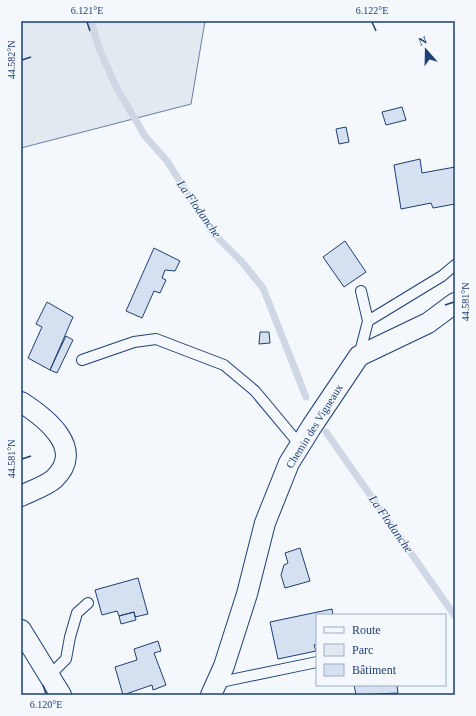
<svg xmlns="http://www.w3.org/2000/svg" width="476" height="716" font-family="'Times New Roman',serif">
<style>
.green{fill:#e3e9f0;stroke:#687fa3}
.lines{fill:none;stroke-linecap:round;stroke-linejoin:round}
.stream{stroke:#cfd7e4;stroke-width:7}
.building{fill:#d5e0f0;stroke:#1d3f73}
.lane-casing{stroke:#1d3f73;stroke-width:12}
.street-casing{stroke:#1d3f73;stroke-width:22}
.lane{stroke:#f4f7fb;stroke-width:10}
.street{stroke:#f4f7fb;stroke-width:20}
.ticks{fill:none;stroke:#1d3f73;stroke-width:1.5}
.labels{text-anchor:middle;dominant-baseline:central;stroke-width:3;stroke-linejoin:round;paint-order:stroke}
.street-label{font-size:11px;fill:#1d3f73;stroke:#f4f7fb}
.water-label{font-size:12px;font-style:italic;fill:#1d3f73;stroke:#f4f7fb}
.neatline{fill:none;stroke:#1d3f73;stroke-width:1.5}
.ticks-label{font-size:10px;text-anchor:middle;fill:#1d3f73}
</style>
<rect width="100%" height="100%" fill="#f4f7fb"/>
<path class="green" d="M 21,21 L 205,21 L 191,104 L 21,148 Z"/>
<g class="lines">
<path class="stream" d="M 91,21 L 99,48 L 116,87 L 145,136 L 167,161 L 212,232 L 242,262 L 263,288 L 306,397
M 326,432 L 455,616"/>
</g>
<path class="building" d="M 402,107 L 406,120 L 386,125 L 382,112 Z
M 346,127 L 349,142 L 339,144 L 336,129 Z
M 420,159 L 422,173 L 455,167 L 455,204 L 433,208 L 431,203 L 401,209 L 394,165 Z
M 345,241 L 366,272 L 344,287 L 323,257 Z
M 154,248 L 180,261 L 175,271 L 165,270 L 162,278 L 166,280 L 160,293 L 154,291 L 142,318 L 126,311 Z
M 47,302 L 73,317 L 50,370 L 28,358 L 42,327 L 36,324 Z
M 260,332 L 269,332 L 270,343 L 259,344 Z
M 66,336 L 73,340 L 57,373 L 50,370 Z
M 300,548 L 310,581 L 285,588 L 281,575 L 284,565 L 288,563 L 285,553 Z
M 138,578 L 148,614 L 135,617 L 134,612 L 119,616 L 117,611 L 102,615 L 95,590 Z
M 332,609 L 333,615 L 317,615 L 317,644 L 314,645 L 316,651 L 278,659 L 270,622 Z
M 134,612 L 136,620 L 121,624 L 119,616 Z
M 158,641 L 161,651 L 154,653 L 166,685 L 153,690 L 152,685 L 123,695 L 115,667 L 137,660 L 134,649 Z
M 354,685 L 397,685 L 398,693 L 356,695 Z"/>
<g class="lines">
<g class="lane-casing">
<path id="lane" d="M 368,321 L 442,276 L 455,265
M 359,356 L 368,321 L 361,291
M 82,360 L 134,342 L 156,339 L 224,365 L 255,391 L 300,445
M 49,676 L 66,659 L 70,637 L 77,613 L 88,603
M 216,683 L 317,662"/>
</g>
<g class="street-casing">
<path id="street" d="M 21,402 C 46,418 86,449 54,479 C 46,486 31,491 21,496
M 21,630 L 61,695
M 211,695 L 224,666 L 247,594 L 265,523 L 289,463 L 312,426 L 359,356 L 428,323 L 455,303"/>
</g>
<use href="#lane" class="lane"/>
<use href="#street" class="street"/>
</g>
<path class="ticks" d="M 87,22 L 90,31M 372,22 L 376,31M 22,60 L 31,57M 445,305 L 454,302M 22,459 L 31,456M 43,685 L 46,694"/>
<g class="labels">
<g class="street-label">
<text transform="translate(314 426) rotate(-58)">Chemin des Vigneaux</text>
</g>
<g class="water-label">
<text transform="translate(199 209) rotate(55)">La Flodanche</text>
<text transform="translate(391 524) rotate(55)">La Flodanche</text>
</g>
</g>
<rect width="476" height="716" fill="none" stroke="#f4f7fb" stroke-width="44"/>
<rect x="316" y="614" width="130" height="72" fill="#f4f7fb" stroke="#9eadc5"/>
<rect x="324" y="627" width="20" height="6" fill="#f4f7fb" stroke="#9eadc5"/>
<text x="352" y="634" font-size="12" fill="#1d3f73">Route</text>
<rect x="324" y="644" width="20" height="12" fill="#e3e9f0" stroke="#9eadc5"/>
<text x="352" y="654" font-size="12" fill="#1d3f73">Parc</text>
<rect x="324" y="664" width="20" height="12" fill="#d5e0f0" stroke="#9eadc5"/>
<text x="352" y="674" font-size="12" fill="#1d3f73">Bâtiment</text>
<g transform="translate(426 50) rotate(340)" stroke="#f4f7fb" stroke-width="3" paint-order="stroke">
<path d="M0-3L7 15L0 10L-7 15Z" fill="#1d3f73"/>
<text y="-6" font-size="11" font-weight="bold" text-anchor="middle" fill="#1d3f73">N</text>
</g>
<rect x="22" y="22" width="432" height="672" class="neatline"/>
<g class="ticks-label">
<text x="87" y="14">6.121°E</text>
<text x="372" y="14">6.122°E</text>
<text transform="translate(11 60) rotate(-90)" y="4">44.582°N</text>
<text transform="translate(465 302) rotate(-90)" y="4">44.581°N</text>
<text transform="translate(11 459) rotate(-90)" y="4">44.581°N</text>
<text x="46" y="708">6.120°E</text>
</g>
</svg>
